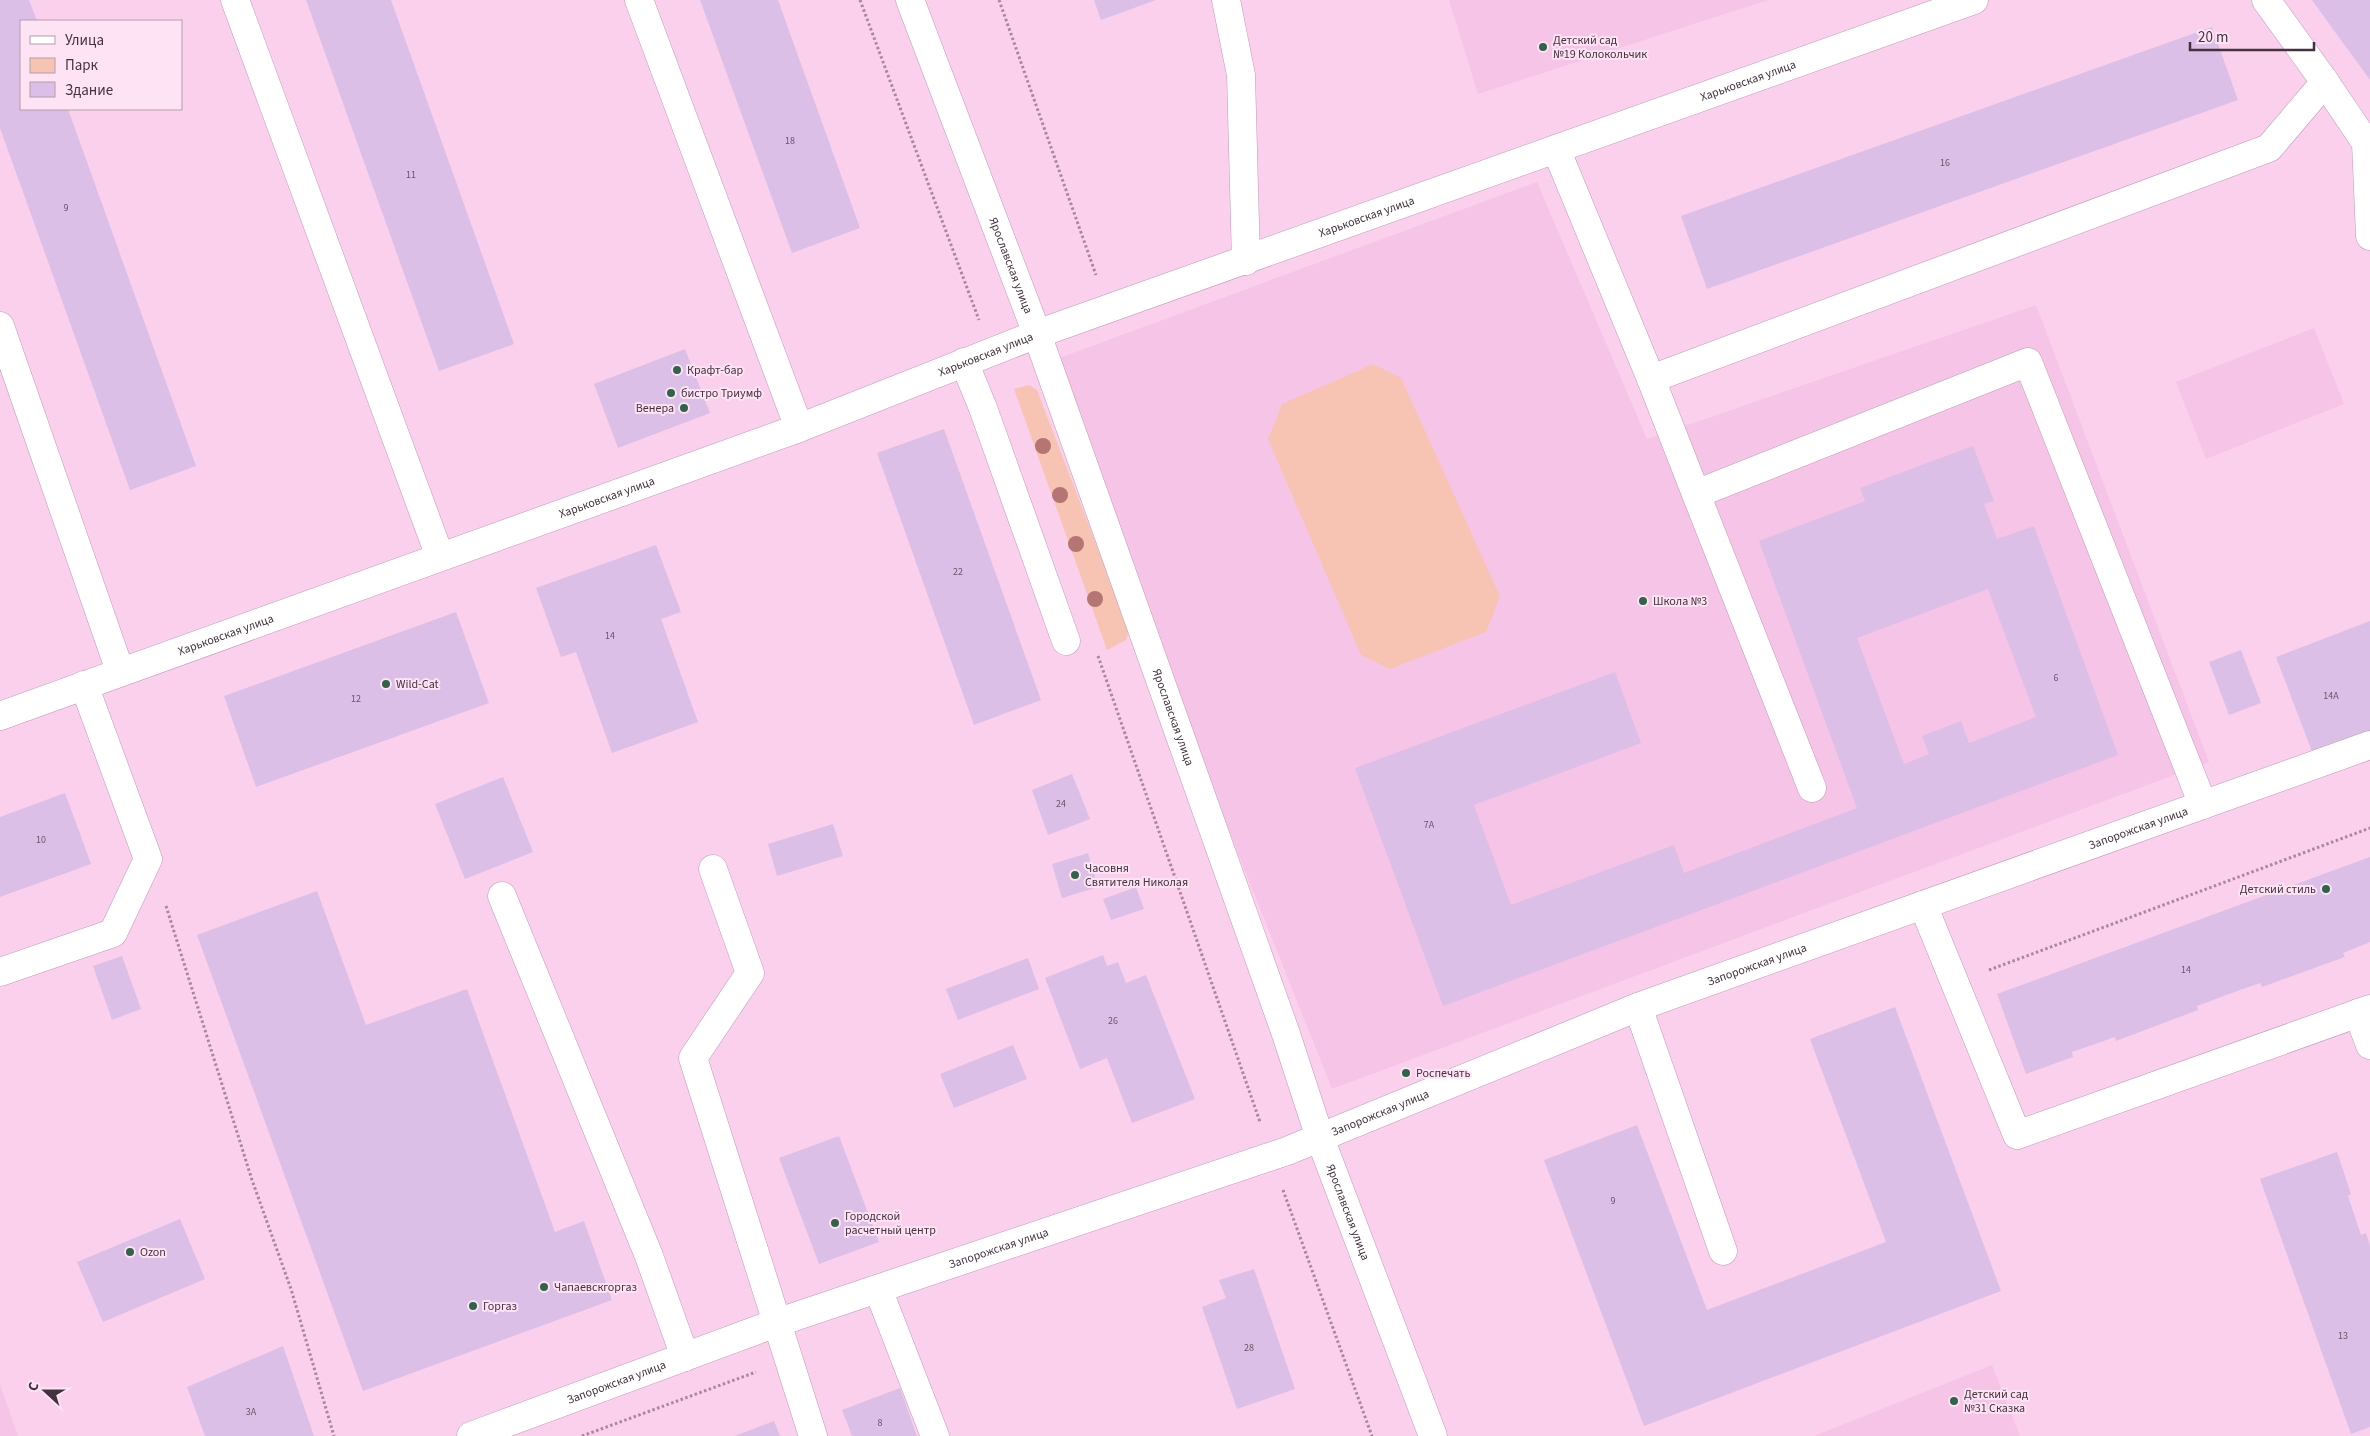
<svg xmlns="http://www.w3.org/2000/svg" width="2370" height="1436" font-family="'Source Sans 3',sans-serif">
<style>
.built{fill:#f6c4e6}
.green{fill:#f7c4b4}
.building{fill:#dcbfe6;fill-rule:evenodd}
.lines{fill:none;stroke-linecap:round;stroke-linejoin:round}
.minor-casing{stroke:#c299b5;stroke-width:29}
.path{stroke:#a7889d;stroke-width:3;stroke-dasharray:2.5 2.5;stroke-linecap:butt}
.minor{stroke:#fff;stroke-width:28}
.tree{fill:#b57573}
.poi-dot{fill:#306347;stroke:#fee3f5;stroke-width:2}
.labels{text-anchor:middle;dominant-baseline:central;stroke-width:4;stroke-linejoin:round;paint-order:stroke}
.number-label{font-size:10px;fill:#6a5669}
.poi-label{font-size:12px;fill:#44333f;stroke:#fee3f5;text-anchor:start}
.street-label{font-size:12px;fill:#44333f;stroke:#fee3f5}
</style>
<rect width="100%" height="100%" fill="#fbd0ed"/>
<path class="built" d="M 1449,0 L 1768,0 L 1478,94 Z
M 1537,182 L 1647,439 L 2036,305 L 2209,762 L 1332,1089 L 1043,364 Z
M 2314,328 L 2344,404 L 2206,459 L 2176,382 Z
M 1992,1365 L 2020,1436 L 1814,1436 Z
M 0,1384 L 18,1436 L 0,1436 Z"/>
<path class="green" d="M 1373,364 L 1401,378 L 1500,596 L 1486,632 L 1390,669 L 1361,655 L 1268,439 L 1282,404 Z
M 1029,385 L 1037,390 L 1129,630 L 1126,640 L 1107,650 L 1014,389 Z"/>
<path class="building" d="M 0,0 L 29,0 L 37,21 L 21,21 L 21,109 L 68,109 L 196,466 L 130,490 L 0,128 Z
M 306,0 L 391,0 L 514,344 L 439,371 Z
M 700,0 L 778,0 L 860,228 L 792,253 Z
M 1094,0 L 1156,0 L 1101,20 Z
M 2312,0 L 2370,0 L 2370,80 L 2330,25 Z
M 2212,27 L 2238,100 L 1707,289 L 1681,216 Z
M 685,349 L 710,413 L 618,448 L 594,384 Z
M 944,429 L 1041,700 L 974,725 L 877,453 Z
M 1973,446 L 1994,501 L 1984,504 L 1997,539 L 2034,526 L 2118,755 L 1443,1006 L 1355,768 L 1615,672 L 1641,743 L 1474,805 L 1511,905 L 1674,845 L 1684,873 L 1857,808 L 1759,541 L 1865,501 L 1860,488 ZM 1988,589 L 2036,717 L 1969,743 L 1961,721 L 1922,736 L 1929,754 L 1904,764 L 1857,638 Z
M 656,545 L 681,612 L 661,619 L 698,722 L 612,753 L 576,652 L 561,657 L 536,588 Z
M 456,612 L 489,703 L 256,787 L 224,696 Z
M 2370,621 L 2370,736 L 2314,757 L 2276,657 Z
M 2241,650 L 2261,703 L 2229,715 L 2209,662 Z
M 1072,774 L 1090,819 L 1048,835 L 1032,790 Z
M 503,777 L 533,852 L 465,879 L 435,804 Z
M 65,793 L 91,864 L 0,897 L 0,817 Z
M 833,824 L 843,856 L 777,876 L 768,844 Z
M 1088,853 L 1098,887 L 1062,898 L 1052,864 Z
M 2370,857 L 2370,942 L 2343,953 L 2345,957 L 2262,987 L 2260,983 L 2229,994 L 2197,1006 L 2198,1010 L 2116,1041 L 2115,1037 L 2072,1052 L 2073,1057 L 2026,1074 L 1997,994 Z
M 1136,887 L 1144,909 L 1111,920 L 1103,899 Z
M 317,891 L 366,1025 L 467,989 L 555,1232 L 584,1221 L 612,1300 L 363,1391 L 197,935 Z
M 1103,955 L 1107,966 L 1118,962 L 1126,983 L 1146,975 L 1195,1099 L 1132,1123 L 1107,1058 L 1080,1069 L 1045,978 Z
M 122,956 L 141,1009 L 112,1020 L 93,966 Z
M 1028,958 L 1039,989 L 958,1020 L 946,989 Z
M 1895,1007 L 2001,1291 L 1644,1426 L 1544,1160 L 1637,1125 L 1707,1310 L 1886,1242 L 1810,1039 Z
M 1013,1045 L 1027,1079 L 954,1108 L 940,1074 Z
M 839,1136 L 879,1242 L 819,1264 L 779,1158 Z
M 2337,1152 L 2351,1194 L 2348,1196 L 2361,1235 L 2366,1233 L 2370,1246 L 2370,1427 L 2351,1434 L 2260,1179 Z
M 180,1219 L 205,1279 L 103,1322 L 77,1262 Z
M 1254,1269 L 1295,1389 L 1237,1409 L 1202,1307 L 1226,1298 L 1219,1280 Z
M 283,1346 L 314,1436 L 205,1436 L 187,1387 Z
M 900,1388 L 917,1436 L 852,1436 L 842,1410 Z
M 774,1421 L 780,1436 L 735,1436 Z"/>
<g class="lines">
<g class="minor-casing">
<g id="minor">
<path d="M 235,0 L 440,557"/>
<path d="M 639,0 L 799,428"/>
<path id="s1" d="M 910,0 L 1037,334 L 1286,1034 L 1320,1138 L 1433,1436"/>
<path d="M 1226,0 L 1241,75 L 1246,261"/>
<path d="M 2266,0 L 2325,82 L 2366,143 L 2370,236"/>
<path d="M 1556,149 L 1651,379 L 2269,148 L 2325,82"/>
<path d="M 0,326 L 120,671"/>
<path d="M 964,362 L 983,408 L 1066,641"/>
<path d="M 1651,379 L 1696,494 L 2028,362 L 2203,805"/>
<path d="M 1696,494 L 1812,788"/>
<path id="s2" d="M 0,716 L 799,428 L 1037,334 L 1974,0"/>
<path d="M 713,869 L 750,973 L 693,1058 L 813,1436"/>
<path d="M 502,896 L 649,1256 L 685,1357"/>
<path d="M 1923,905 L 2017,1135 L 2370,1009"/>
<path d="M 0,972 L 113,933 L 148,859 L 84,685"/>
<path d="M 1638,1007 L 1723,1251"/>
<path d="M 2358,1013 L 2370,1045"/>
<path d="M 878,1289 L 935,1436"/>
<path id="s3" d="M 471,1436 L 776,1323 L 1287,1151 L 1638,1007 L 2370,745"/>
</g>
</g>
<path class="path" d="M 860,0 L 979,320
M 999,0 L 1096,275
M 1098,656 L 1260,1122
M 166,906 L 252,1180 L 291,1289 L 334,1436
M 1989,970 L 2370,828
M 1283,1190 L 1372,1436
M 582,1436 L 756,1372"/>
<use href="#minor" class="minor"/>
</g>
<g class="tree">
<circle cx="1043" cy="446" r="8"/>
<circle cx="1060" cy="495" r="8"/>
<circle cx="1076" cy="544" r="8"/>
<circle cx="1095" cy="599" r="8"/>
</g>
<g class="poi-dot">
<circle cx="1543" cy="47" r="5"/>
<circle cx="677" cy="370" r="5"/>
<circle cx="671" cy="393" r="5"/>
<circle cx="684" cy="408" r="5"/>
<circle cx="1643" cy="601" r="5"/>
<circle cx="386" cy="684" r="5"/>
<circle cx="1075" cy="875" r="5"/>
<circle cx="2326" cy="889" r="5"/>
<circle cx="1406" cy="1073" r="5"/>
<circle cx="835" cy="1223" r="5"/>
<circle cx="130" cy="1252" r="5"/>
<circle cx="544" cy="1287" r="5"/>
<circle cx="473" cy="1306" r="5"/>
<circle cx="1954" cy="1401" r="5"/>
</g>
<g class="labels">
<g class="number-label">
<text x="790" y="141">18</text>
<text x="1945" y="163">16</text>
<text x="411" y="175">11</text>
<text x="66" y="208">9</text>
<text x="958" y="572">22</text>
<text x="610" y="636">14</text>
<text x="2056" y="678">6</text>
<text x="2331" y="696">14А</text>
<text x="356" y="699">12</text>
<text x="1061" y="804">24</text>
<text x="1429" y="825">7А</text>
<text x="41" y="840">10</text>
<text x="2186" y="970">14</text>
<text x="1113" y="1021">26</text>
<text x="1613" y="1201">9</text>
<text x="2343" y="1336">13</text>
<text x="1249" y="1348">28</text>
<text x="251" y="1412">3А</text>
<text x="880" y="1423">8</text>
</g>
<g class="poi-label">
<text x="1553" y="40">Детский сад<tspan x="1553" dy="14">№19 Колокольчик</tspan></text>
<text x="687" y="370">Крафт-бар</text>
<text x="681" y="393">бистро Триумф</text>
<text x="674" y="408" text-anchor="end">Венера</text>
<text x="1653" y="601">Школа №3</text>
<text x="396" y="684">Wild-Cat</text>
<text x="1085" y="868">Часовня<tspan x="1085" dy="14">Святителя Николая</tspan></text>
<text x="2316" y="889" text-anchor="end">Детский стиль</text>
<text x="1416" y="1073">Роспечать</text>
<text x="845" y="1216">Городской<tspan x="845" dy="14">расчетный центр</tspan></text>
<text x="140" y="1252">Ozon</text>
<text x="554" y="1287">Чапаевскгоргаз</text>
<text x="483" y="1306">Горгаз</text>
<text x="1964" y="1394">Детский сад<tspan x="1964" dy="14">№31 Сказка</tspan></text>
</g>
<g class="street-label">
<text stroke="none"><textPath href="#s2" startOffset="1860">Харьковская улица</textPath></text>
<text stroke="none"><textPath href="#s2" startOffset="1455">Харьковская улица</textPath></text>
<text stroke="none"><textPath href="#s1" startOffset="284">Ярославская улица</textPath></text>
<text stroke="none"><textPath href="#s2" startOffset="1050">Харьковская улица</textPath></text>
<text stroke="none"><textPath href="#s2" startOffset="645">Харьковская улица</textPath></text>
<text stroke="none"><textPath href="#s2" startOffset="240">Харьковская улица</textPath></text>
<text stroke="none"><textPath href="#s1" startOffset="764">Ярославская улица</textPath></text>
<text stroke="none"><textPath href="#s3" startOffset="1775">Запорожская улица</textPath></text>
<text stroke="none"><textPath href="#s3" startOffset="1370">Запорожская улица</textPath></text>
<text stroke="none"><textPath href="#s3" startOffset="965">Запорожская улица</textPath></text>
<text stroke="none"><textPath href="#s1" startOffset="1289">Ярославская улица</textPath></text>
<text stroke="none"><textPath href="#s3" startOffset="560">Запорожская улица</textPath></text>
<text stroke="none"><textPath href="#s3" startOffset="155">Запорожская улица</textPath></text>
</g>
</g>
<rect x="20" y="20" width="162" height="90" fill="#fee3f5" stroke="#b49dac"/>
<rect x="30" y="36" width="25" height="8" fill="#ffffff" stroke="#b49dac"/>
<text x="65" y="45" font-size="15" fill="#44333f">Улица</text>
<rect x="30" y="58" width="25" height="15" fill="#f7c4b4" stroke="#b49dac"/>
<text x="65" y="70" font-size="15" fill="#44333f">Парк</text>
<rect x="30" y="82" width="25" height="15" fill="#dcbfe6" stroke="#b49dac"/>
<text x="65" y="95" font-size="15" fill="#44333f">Здание</text>
<g transform="translate(45 1391) rotate(291)" stroke="#fee3f5" stroke-width="4" paint-order="stroke">
<path d="M0-4L9 19L0 12L-9 19Z" fill="#44333f"/>
<text y="-8" font-size="14" font-weight="bold" text-anchor="middle" fill="#44333f">С</text>
</g>
<path d="M2190 42v8h124v-8" fill="none" stroke="#44333f" stroke-width="2.5"/>
<text x="2198" y="42" font-size="15" fill="#44333f" stroke="#fee3f5" stroke-width="4" paint-order="stroke">20 m</text>
</svg>
